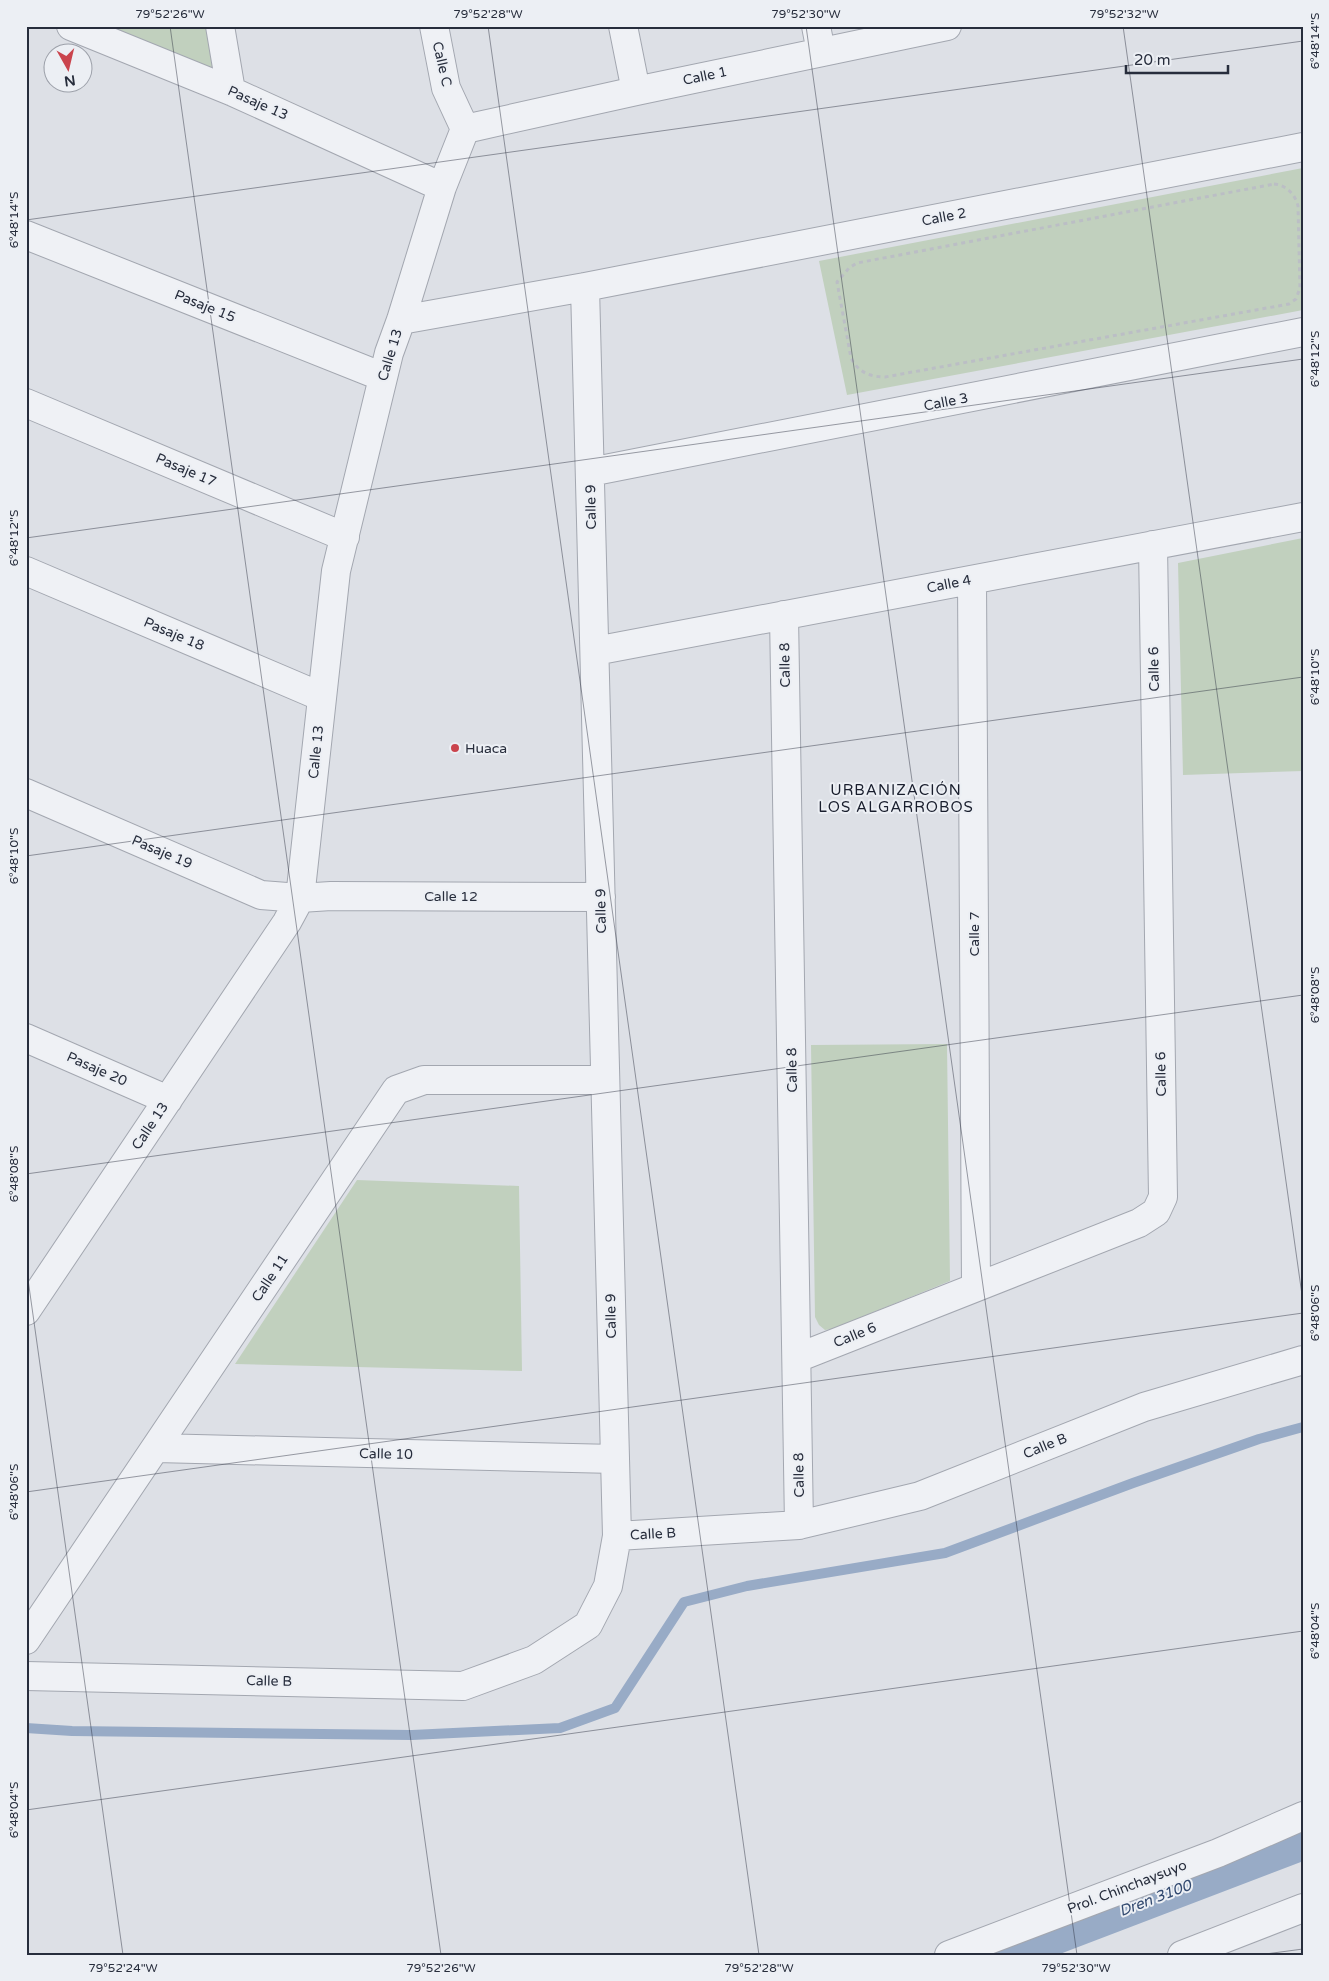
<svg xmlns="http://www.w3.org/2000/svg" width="1329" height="1981" font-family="'Varela Round',sans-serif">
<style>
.green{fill:#c1d0be}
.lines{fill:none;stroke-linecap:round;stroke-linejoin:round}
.stream{stroke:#98abc6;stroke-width:10}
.canal{stroke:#98abc6;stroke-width:36}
.minor-casing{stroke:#a3a7b0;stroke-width:30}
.tertiary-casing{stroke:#a3a7b0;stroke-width:30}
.path{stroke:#bbbec5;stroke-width:3;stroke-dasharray:4 4;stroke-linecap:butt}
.minor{stroke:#eff1f5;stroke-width:28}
.tertiary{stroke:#eff1f5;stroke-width:28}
.ticks{fill:none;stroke:#272d3c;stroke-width:1;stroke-opacity:0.45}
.poi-dot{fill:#ca444d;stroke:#eceff4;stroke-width:2}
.labels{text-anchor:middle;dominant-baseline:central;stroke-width:4;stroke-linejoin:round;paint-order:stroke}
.street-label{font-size:14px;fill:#272d3c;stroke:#eceff4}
.poi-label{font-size:14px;fill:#272d3c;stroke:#eceff4;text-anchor:start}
.neighbourhood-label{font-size:15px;letter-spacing:1px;fill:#191e2d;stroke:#eceff4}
.water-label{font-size:15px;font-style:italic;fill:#32496f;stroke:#eceff4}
.neatline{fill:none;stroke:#272d3c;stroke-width:2}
.ticks-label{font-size:12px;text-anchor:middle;fill:#272d3c}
</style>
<rect width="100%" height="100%" fill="#dde0e6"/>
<path class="green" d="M 96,26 L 211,26 L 220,77 Z
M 1303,168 L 1303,310 L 847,395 L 819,261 Z
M 1303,538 L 1303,771 L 1183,775 L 1178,563 Z
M 947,1044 L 950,1281 L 832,1329 L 825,1330 L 819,1325 L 815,1317 L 811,1045 Z
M 357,1180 L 519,1186 L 522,1371 L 235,1364 Z"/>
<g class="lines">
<path class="stream" d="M 26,1728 L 72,1731 L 412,1735 L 560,1728 L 615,1708 L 684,1602 L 747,1586 L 945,1553 L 1133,1483 L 1259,1439 L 1303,1427"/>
<path class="canal" d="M 1007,1955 L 1303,1842"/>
<g class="minor-casing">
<path id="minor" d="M 71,26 L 231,91 L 442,187
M 220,26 L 231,91
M 434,26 L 446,88 L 465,129
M 623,26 L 636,91
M 816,26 L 821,52
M 465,129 L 636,91 L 947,26
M 26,235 L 383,377
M 585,287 L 617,1536
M 401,320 L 585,287 L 1303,147
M 26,403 L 345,537
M 590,472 L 1303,332
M 26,571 L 322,697
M 972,580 L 976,1287
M 784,615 L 799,1525
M 595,651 L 1303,517
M 26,793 L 261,895 L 300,898 L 331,896 L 601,897
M 26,1038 L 168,1100
M 26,1311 L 287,922 L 300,898 L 336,571 L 389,353 L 401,320 L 442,187 L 465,129
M 797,1358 L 1139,1223 L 1156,1212 L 1163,1197 L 1153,545
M 156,1448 L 615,1459
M 26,1640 L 396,1090 L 424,1080 L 605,1080
M 26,1676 L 463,1686 L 534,1660 L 588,1625 L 608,1586 L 617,1536 L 799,1525 L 920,1496 L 1144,1407 L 1303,1360
M 949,1955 L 1218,1853 L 1303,1816"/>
</g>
<g class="tertiary-casing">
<path id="tertiary" d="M 1182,1955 L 1303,1908"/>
</g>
<path class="path" d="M 1274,184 C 1286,185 1295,194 1298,206 L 1300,288 L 1296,299 L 1289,304 L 885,377 C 870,377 858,372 851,358 L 837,282 L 849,268 L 857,263 Z"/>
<use href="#minor" class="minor"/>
<use href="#tertiary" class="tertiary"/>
</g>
<path class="ticks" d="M 170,26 L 441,1955M 488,26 L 759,1955M 806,26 L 1077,1955M 1123,26 L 1303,1302M 26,220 L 1303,41M 26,538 L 1303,359M 26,856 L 1303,677M 26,1174 L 1303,995M 26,1265 L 123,1955M 26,1492 L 1303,1313M 26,1810 L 1303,1631M 1258,1955 L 1303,1949"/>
<circle class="poi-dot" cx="455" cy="748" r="5"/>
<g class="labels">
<g class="street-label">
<text transform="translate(442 64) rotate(77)">Calle C</text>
<text transform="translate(705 76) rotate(-12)">Calle 1</text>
<text transform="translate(258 103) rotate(24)">Pasaje 13</text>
<text transform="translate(944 217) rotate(-11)">Calle 2</text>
<text transform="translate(205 306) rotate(22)">Pasaje 15</text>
<text transform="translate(390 355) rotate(-73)">Calle 13</text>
<text transform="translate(946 402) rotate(-11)">Calle 3</text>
<text transform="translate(186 470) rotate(23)">Pasaje 17</text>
<text transform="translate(591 507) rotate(-91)">Calle 9</text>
<text transform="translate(949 584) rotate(-11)">Calle 4</text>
<text transform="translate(174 634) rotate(23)">Pasaje 18</text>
<text transform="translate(785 665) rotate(-91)">Calle 8</text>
<text transform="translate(1154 669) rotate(-91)">Calle 6</text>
<text transform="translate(316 752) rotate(-84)">Calle 13</text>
<text transform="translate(162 852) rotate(23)">Pasaje 19</text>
<text x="451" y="896">Calle 12</text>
<text transform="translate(601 911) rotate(-91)">Calle 9</text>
<text transform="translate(974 934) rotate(-90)">Calle 7</text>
<text transform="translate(97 1069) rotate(24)">Pasaje 20</text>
<text transform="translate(792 1070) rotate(-91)">Calle 8</text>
<text transform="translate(1161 1074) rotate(-91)">Calle 6</text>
<text transform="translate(150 1126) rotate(-56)">Calle 13</text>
<text transform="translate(270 1278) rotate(-56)">Calle 11</text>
<text transform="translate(611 1316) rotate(-91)">Calle 9</text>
<text transform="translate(855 1335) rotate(-22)">Calle 6</text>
<text transform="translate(1045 1446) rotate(-22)">Calle B</text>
<text transform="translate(386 1454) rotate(1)">Calle 10</text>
<text transform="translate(799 1475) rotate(-91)">Calle 8</text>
<text transform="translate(653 1534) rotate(-3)">Calle B</text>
<text transform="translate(269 1681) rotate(1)">Calle B</text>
<text transform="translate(1127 1887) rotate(-21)">Prol. Chinchaysuyo</text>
</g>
<g class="poi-label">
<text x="465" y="748">Huaca</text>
</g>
<g class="neighbourhood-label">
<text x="896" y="790">URBANIZACIÓN<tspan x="896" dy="17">LOS ALGARROBOS</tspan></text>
</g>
<g class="water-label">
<text transform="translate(1155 1898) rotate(-21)">Dren 3100</text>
</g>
</g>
<rect width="1329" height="1981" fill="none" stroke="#eceff4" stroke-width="55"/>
<g transform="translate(68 68) rotate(172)"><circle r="24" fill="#eceff4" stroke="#9da1aa"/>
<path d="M0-4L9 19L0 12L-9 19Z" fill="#ca444d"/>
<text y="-8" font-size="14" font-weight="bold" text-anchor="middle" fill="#272d3c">N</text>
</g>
<path d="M1126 65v8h102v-8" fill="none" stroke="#272d3c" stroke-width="2.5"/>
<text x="1134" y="65" font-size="15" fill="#272d3c" stroke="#eceff4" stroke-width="4" paint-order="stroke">20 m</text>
<rect x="28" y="28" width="1274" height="1926" class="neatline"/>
<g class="ticks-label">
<text x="170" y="18">79°52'26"W</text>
<text x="488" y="18">79°52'28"W</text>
<text x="806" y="18">79°52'30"W</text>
<text x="1124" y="18">79°52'32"W</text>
<text transform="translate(1315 41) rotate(-90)" y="4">6°48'14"S</text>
<text transform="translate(14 220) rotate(-90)" y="4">6°48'14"S</text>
<text transform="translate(1315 359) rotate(-90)" y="4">6°48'12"S</text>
<text transform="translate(14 538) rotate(-90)" y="4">6°48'12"S</text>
<text transform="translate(1315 677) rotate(-90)" y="4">6°48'10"S</text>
<text transform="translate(14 856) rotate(-90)" y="4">6°48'10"S</text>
<text transform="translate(1315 995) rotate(-90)" y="4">6°48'08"S</text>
<text transform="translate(14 1174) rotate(-90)" y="4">6°48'08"S</text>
<text transform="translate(1315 1313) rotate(-90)" y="4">6°48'06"S</text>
<text transform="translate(14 1492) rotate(-90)" y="4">6°48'06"S</text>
<text transform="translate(1315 1631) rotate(-90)" y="4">6°48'04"S</text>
<text transform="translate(14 1810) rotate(-90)" y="4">6°48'04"S</text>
<text x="123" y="1972">79°52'24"W</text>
<text x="441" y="1972">79°52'26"W</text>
<text x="759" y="1972">79°52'28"W</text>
<text x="1076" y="1972">79°52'30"W</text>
</g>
</svg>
